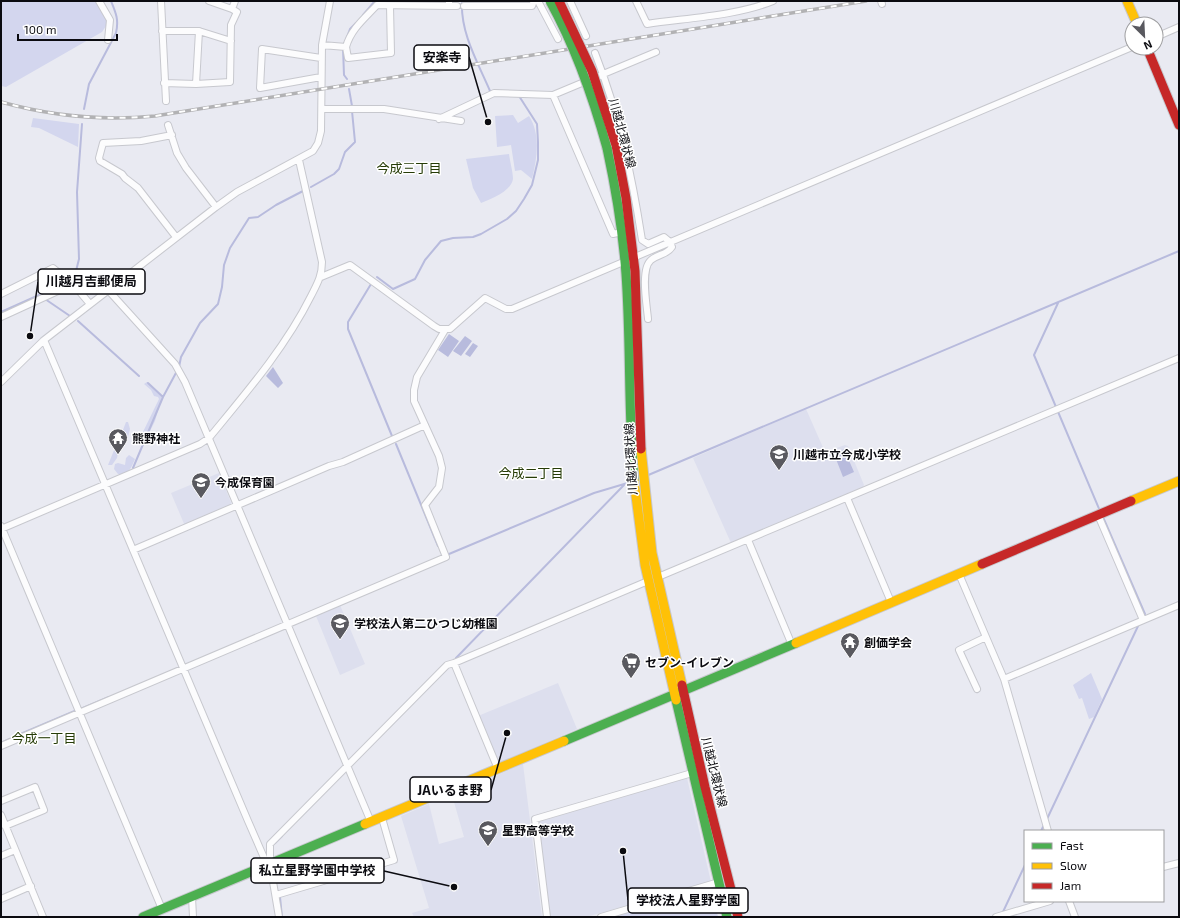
<svg xmlns="http://www.w3.org/2000/svg" width="1180" height="918" font-family="'Exo 2','Noto Sans JP',sans-serif">
<style>
.built{fill:#dddfee}
.green{fill:#d3d6ee}
.water{fill:#b8bbdd}
.lines{fill:none;stroke-linecap:round;stroke-linejoin:round}
.stream{stroke:#b8bbdd;stroke-width:2}
.street-casing{stroke:#c7c8ce;stroke-width:8}
.fast-casing{stroke:#c7c8ce;stroke-width:11}
.slow-casing{stroke:#c7c8ce;stroke-width:11}
.jam-casing{stroke:#c7c8ce;stroke-width:11}
.street{stroke:#fcfcfd;stroke-width:6}
.fast{stroke:#4caf50;stroke-width:9}
.slow{stroke:#ffc107;stroke-width:9}
.jam{stroke:#c62828;stroke-width:9}
.rail-casing{stroke:#b2b2b4;stroke-width:3.5}
.rail{stroke:#fff;stroke-width:2;stroke-dasharray:6;stroke-linecap:butt}
.fast-bridge-casing{stroke:#c7c8ce;stroke-width:11;stroke-linecap:butt}
.jam-bridge-casing{stroke:#c7c8ce;stroke-width:11;stroke-linecap:butt}
.fast-bridge{stroke:#4caf50;stroke-width:9}
.jam-bridge{stroke:#c62828;stroke-width:9}
.labels{text-anchor:middle;dominant-baseline:central;stroke-width:3;stroke-linejoin:round;paint-order:stroke}
.street-label{font-size:12px;fill:#0b0b10;stroke:#fff}
.poi-label{font-size:12px;font-weight:bold;fill:#0b0b10;stroke:#fff;text-anchor:start}
.neighbourhood-label{font-size:13px;fill:#263c07;stroke:#fff}
.leader{fill:none;stroke:#0b0b10;stroke-width:1.5}
.callout-dot{fill:#0b0b10;stroke:#fff;stroke-width:1.5}
.callout{fill:#fff;stroke:#0b0b10;stroke-width:1.5}
.callout-label{font-size:13px;text-anchor:middle;font-weight:bold;fill:#0b0b10}
</style>
<rect width="100%" height="100%" fill="#e9eaf2"/>
<path class="built" d="M 806,409 L 825,452 L 845,445 L 848,446 L 864,485 L 863,487 L 731,543 L 693,458 Z
M 219,473 L 232,505 L 185,526 L 171,493 Z
M 340,605 L 365,664 L 340,675 L 316,616 Z
M 558,683 L 577,729 L 498,763 L 478,716 Z
M 523,764 L 542,917 L 414,917 L 412,913 L 429,908 L 401,816 L 429,804 L 439,844 L 464,837 L 452,795 Z
M 687,778 L 711,882 L 586,917 L 550,917 L 538,822 Z"/>
<path class="green" d="M 1,1 L 95,1 L 108,23 L 102,32 L 6,87 L 1,86 Z
M 513,115 L 518,123 L 529,116 C 541,135 537,158 532,179 L 521,170 L 515,171 L 511,145 L 497,147 L 495,116 Z
M 33,118 L 79,124 L 78,147 L 39,128 L 31,127 Z
M 509,154 C 510,162 513,172 513,179 C 511,192 490,199 481,203 L 473,188 L 466,159 Z
M 147,382 L 162,397 L 155,421 L 146,439 L 141,436 L 159,399 L 158,397 L 154,396 L 151,390 L 144,384 Z
M 126,422 L 128,422 L 130,429 L 128,437 L 119,448 L 117,458 L 112,465 L 108,465 L 119,438 L 117,433 L 123,430 Z
M 129,455 L 135,459 C 131,468 129,475 118,474 L 114,469 L 115,464 L 118,463 L 125,465 L 126,458 Z
M 1091,673 L 1102,699 L 1094,717 L 1089,719 L 1082,698 L 1079,699 L 1073,685 Z
M 712,888 L 718,917 L 614,917 Z"/>
<path class="water" d="M 449,334 L 459,341 L 448,357 L 438,350 Z
M 465,336 L 472,341 L 461,356 L 453,351 Z
M 473,343 L 478,346 L 470,357 L 465,354 Z
M 273,367 L 283,383 L 278,388 L 266,376 Z
M 844,449 L 854,472 L 843,477 L 834,454 Z"/>
<g class="lines">
<path class="stream" d="M 462,1 C 460,32 478,63 490,91
M 363,15 L 375,1
M 344,45 L 350,29 L 356,23
M 343,48 L 344,75 L 347,79
M 349,89 L 352,106
M 84,109 L 89,84 L 116,33 C 119,20 116,13 111,1
M 311,187 L 334,174 L 339,169 L 345,152 L 355,142 L 352,111
M 377,277 L 393,289 L 415,279 L 425,260 L 441,241 L 453,238 L 473,237 L 481,234 L 507,219 L 516,211 L 524,199 L 532,185 L 538,160 L 538,142 L 537,124 L 519,96
M 371,284 L 348,322 L 348,329 L 392,436
M 45,299 L 70,316
M 1058,303 L 1034,355 L 1100,511
M 1,312 L 66,283 L 75,275 L 79,259 L 77,192 L 82,124
M 78,321 L 139,376
M 179,367 L 181,357 L 200,323 L 218,304 L 222,287 L 224,265 L 230,248 L 249,218 L 258,217 L 276,205 L 303,191
M 148,383 L 163,397
M 396,444 L 438,546
M 133,468 L 163,397 L 177,371
M 646,476 L 1179,251
M 1103,517 L 1145,614 L 1144,617
M 449,554 L 594,493 L 631,482
M 456,658 L 624,485
M 83,708 L 109,697
M 18,735 L 77,710
M 1,743 L 16,736
M 1047,819 L 1139,624
M 1041,831 L 1044,825
M 275,843 L 282,836
M 280,897 L 282,917
M 1002,914 L 1025,865"/>
<g class="street-casing">
<path id="street" d="M 99,1 L 110,20 L 108,40
M 161,1 L 166,101
M 209,1 L 232,9
M 538,1 L 558,39
M 570,1 L 586,36
M 636,1 L 647,24 C 687,18 736,16 773,1
M 881,1 L 882,4
M 449,6 L 457,6
M 464,6 L 532,6 L 534,1
M 162,31 L 199,31 L 231,41
M 1156,37 L 1179,27
M 322,45 L 346,47 C 351,29 365,18 377,5 L 449,6 L 449,1
M 346,47 L 348,58 L 391,53 L 390,6
M 595,53 C 619,114 632,176 642,240 L 648,244 L 664,237 L 670,242 L 672,247 C 667,255 658,254 651,260 C 640,269 647,306 648,319
M 321,77 L 260,88 L 262,49 L 321,58
M 164,83 L 196,84 L 230,82 L 231,25 L 237,12 L 232,9 L 235,1
M 196,84 L 199,31
M 553,95 L 613,234 L 622,232
M 322,109 L 384,109 L 461,121
M 439,119 L 494,93 L 553,95 L 656,52
M 168,125 L 177,153 L 186,168 L 216,207
M 172,135 L 141,141 L 103,143 L 99,158 L 100,161 L 122,174 L 125,178 L 138,188 L 176,237
M 321,277 L 350,265 L 434,326 L 439,329 L 450,329 L 485,298 L 506,309 L 512,309 L 1132,47
M 108,290 L 175,364 L 185,382 L 371,822
M 1,294 L 53,268 L 74,285 L 90,304
M 1,317 L 73,284
M 44,340 L 248,821 L 265,860 L 270,864 L 279,917
M 1,382 L 44,340 L 216,207 L 237,192 L 313,151 L 318,143 L 321,131 L 322,45 L 330,1
M 847,498 L 891,602
M 1098,515 L 1143,620
M 1,526 L 162,909
M 1,529 L 200,444 L 209,438 C 246,393 285,348 311,296 C 317,284 322,276 322,262 L 299,160
M 748,540 L 792,645
M 133,550 L 329,466 L 343,462 L 425,425
M 959,574 L 1004,679 L 1048,831
M 658,577 L 1179,358
M 454,663 L 498,769
M 1004,679 L 1179,605
M 977,689 L 959,650 L 986,637
M 1,746 L 446,557 L 425,505 L 439,487 L 442,468 L 439,456 L 414,401 L 414,390 L 417,377 L 445,330
M 1,801 L 35,787 L 44,810 L 5,826
M 1,815 L 43,917
M 1,856 L 15,850
M 270,864 L 270,844 L 273,841 L 447,665 L 454,663 L 648,581
M 1163,867 L 1179,863
M 276,895 L 394,860 L 382,818
M 192,897 L 193,917
M 1,899 L 31,886
M 1069,901 L 1075,917
M 547,917 L 535,819 L 692,773
M 601,917 L 719,882
M 996,917 L 1050,901"/>
</g>
<g class="fast-casing">
<path id="fast" d="M 607,148 C 616,190 623,232 626,274 C 631,343 628,412 634,481
M 676,700 L 727,917
M 564,741 L 796,643
M 143,917 L 365,824"/>
</g>
<g class="slow-casing">
<path id="slow" d="M 1127,1 L 1137,24
M 641,449 L 652,553 L 682,685
M 634,481 L 645,565 L 676,700
M 1131,501 L 1179,481
M 796,643 L 982,564
M 365,824 L 564,741"/>
</g>
<g class="jam-casing">
<path id="jam" d="M 1147,48 L 1179,125
M 616,145 L 626,198 L 635,271 L 641,449
M 982,564 L 1131,501
M 682,685 L 705,787 L 738,917"/>
</g>
<use href="#street" class="street"/>
<use href="#fast" class="fast"/>
<use href="#slow" class="slow"/>
<use href="#jam" class="jam"/>
<g class="rail-casing">
<path id="rail" d="M 1,102 C 51,116 103,121 155,116 L 866,1"/>
</g>
<use href="#rail" class="rail"/>
<g class="fast-bridge-casing">
<path id="fast-bridge" d="M 550,1 C 576,48 593,97 607,148"/>
</g>
<g class="jam-bridge-casing">
<path id="jam-bridge" d="M 559,1 L 592,71 L 616,145"/>
</g>
<use href="#fast-bridge" class="fast-bridge"/>
<use href="#jam-bridge" class="jam-bridge"/>
</g>
<defs>
<g id="temple-pin" transform="scale(1)"><path d="M0 17L-7.5 6A9.5 9.5 0 1 1 7.5 6Z" fill="#59595f" stroke="#fff"/><path d="M0-6L5-2H3V0L6.5 2.5H4V6H1.5V3h-3V6H-4V2.5H-6.5L-3 0V-2H-5Z" fill="#fff"/></g>
<g id="school-pin" transform="scale(1)"><path d="M0 17L-7.5 6A9.5 9.5 0 1 1 7.5 6Z" fill="#59595f" stroke="#fff"/><path d="M0-5L7-2L0 1L-7-2ZM-4 1L0 2.5L4 1V4Q0 6-4 4Z" fill="#fff"/></g>
<g id="supermarket-pin" transform="scale(1)"><path d="M0 17L-7.5 6A9.5 9.5 0 1 1 7.5 6Z" fill="#59595f" stroke="#fff"/><path d="M-6-5.5h2.5l.6 2H6L4.5 2H-2.5L-4.4-4H-6ZM-1.5 3.2a1.3 1.3 0 1 0 .1 0ZM3 3.2a1.3 1.3 0 1 0 .1 0Z" fill="#fff"/></g>
</defs>
<g fill-rule="evenodd">
<use href="#temple-pin" x="118" y="438"/>
<use href="#school-pin" x="779" y="454"/>
<use href="#school-pin" x="201" y="482"/>
<use href="#school-pin" x="340" y="623"/>
<use href="#temple-pin" x="850" y="642"/>
<use href="#supermarket-pin" x="631" y="662"/>
<use href="#school-pin" x="488" y="830"/>
</g>
<g class="labels">
<g class="street-label">
<text transform="translate(623 133) rotate(75)">川越北環状線</text>
<text transform="translate(630 459) rotate(-93)">川越北環状線</text>
<text transform="translate(715 772) rotate(76)">川越北環状線</text>
</g>
<g class="poi-label">
<text x="132" y="438">熊野神社</text>
<text x="793" y="454">川越市立今成小学校</text>
<text x="215" y="482">今成保育園</text>
<text x="354" y="623">学校法人第二ひつじ幼稚園</text>
<text x="864" y="642">創価学会</text>
<text x="645" y="662">セブン-イレブン</text>
<text x="502" y="830">星野高等学校</text>
</g>
<g class="neighbourhood-label">
<text x="409" y="168">今成三丁目</text>
<text x="531" y="473">今成二丁目</text>
<text x="44" y="738">今成一丁目</text>
</g>
</g>
<path class="leader" d="M488 122L469 57M30 336L38 282M507 733L491 790M454 887L384 871M623 851L628 900"/>
<g class="callout-dot">
<circle cx="488" cy="122" r="4"/>
<circle cx="30" cy="336" r="4"/>
<circle cx="507" cy="733" r="4"/>
<circle cx="454" cy="887" r="4"/>
<circle cx="623" cy="851" r="4"/>
</g>
<g class="callout">
<rect x="414" y="45" width="55" height="25" rx="4"/>
<rect x="38" y="269" width="107" height="25" rx="4"/>
<rect x="410" y="777" width="81" height="25" rx="4"/>
<rect x="251" y="858" width="133" height="25" rx="4"/>
<rect x="628" y="888" width="120" height="25" rx="4"/>
</g>
<g class="callout-label">
<text x="442" y="62">安楽寺</text>
<text x="91" y="286">川越月吉郵便局</text>
<text x="450" y="795">JAいるま野</text>
<text x="317" y="875">私立星野学園中学校</text>
<text x="688" y="905">学校法人星野学園</text>
</g>
<rect width="1180" height="918" fill="none" stroke="#0b0b10" stroke-width="4"/>
<rect x="1024" y="830" width="140" height="72" fill="#ffffff" stroke="#9d9d9f"/>
<rect x="1032" y="843" width="20" height="6" fill="#4caf50" stroke="#9d9d9f"/>
<text x="1060" y="850" font-size="12" fill="#0b0b10">Fast</text>
<rect x="1032" y="863" width="20" height="6" fill="#ffc107" stroke="#9d9d9f"/>
<text x="1060" y="870" font-size="12" fill="#0b0b10">Slow</text>
<rect x="1032" y="883" width="20" height="6" fill="#c62828" stroke="#9d9d9f"/>
<text x="1060" y="890" font-size="12" fill="#0b0b10">Jam</text>
<g transform="translate(1144 36) rotate(156)"><circle r="19" fill="#ffffff" stroke="#9d9d9f"/>
<path d="M0-3L7 15L0 10L-7 15Z" fill="#59595f"/>
<text y="-6" font-size="11" font-weight="bold" text-anchor="middle" fill="#0b0b10">N</text>
</g>
<path d="M18 34v6h99v-6" fill="none" stroke="#0b0b10" stroke-width="2"/>
<text x="24" y="34" font-size="12" fill="#0b0b10" stroke="#ffffff" stroke-width="3" paint-order="stroke">100 m</text>
</svg>
